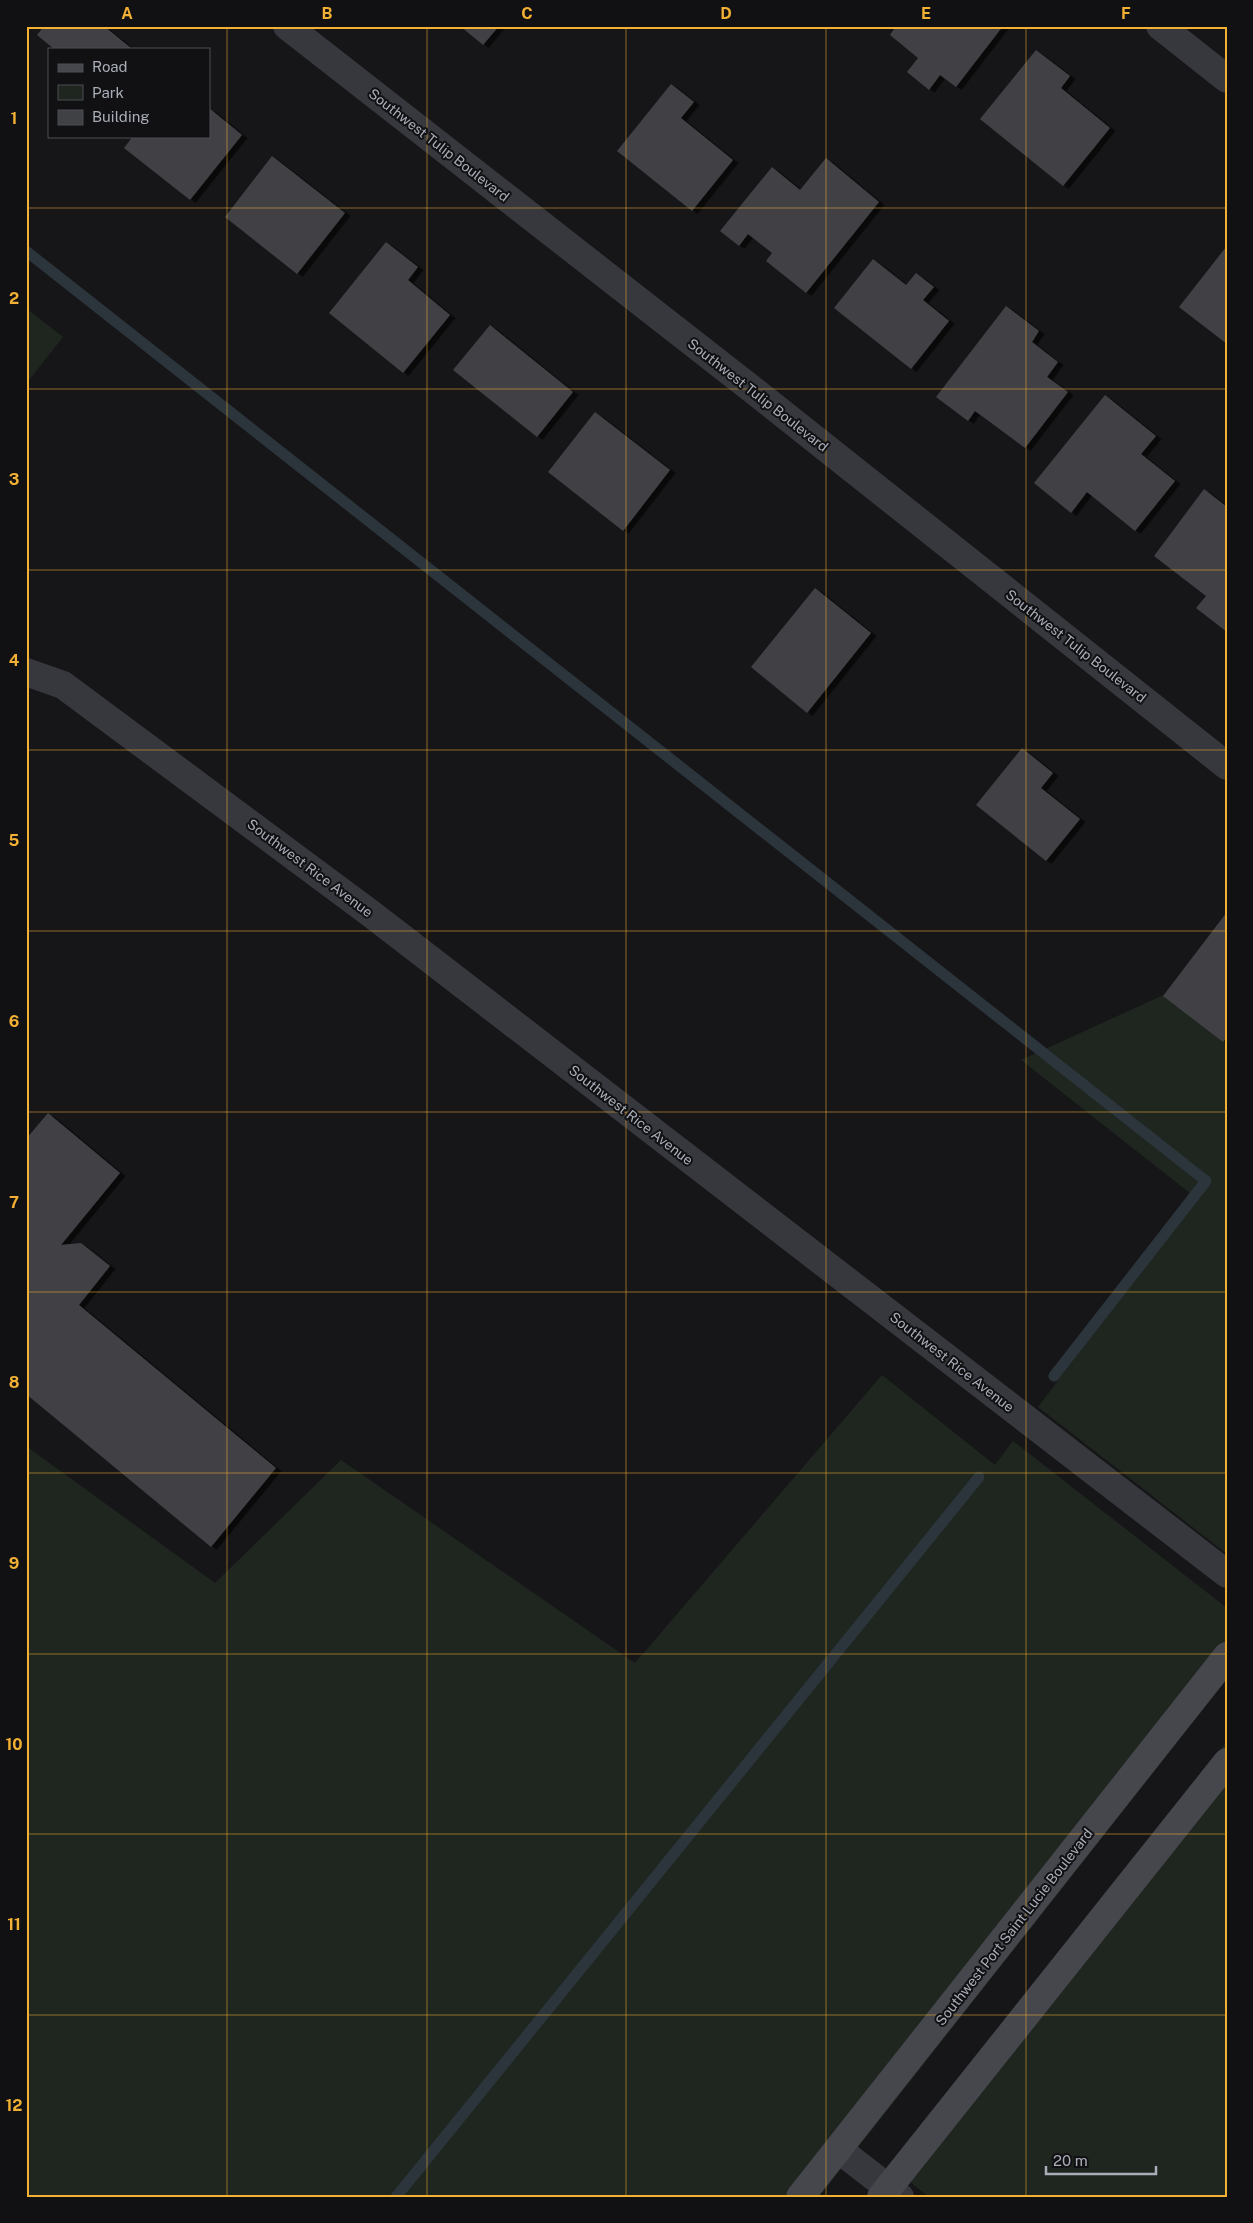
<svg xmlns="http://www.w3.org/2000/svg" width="1253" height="2223" font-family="'Public Sans',sans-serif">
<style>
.green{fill:#1e261f}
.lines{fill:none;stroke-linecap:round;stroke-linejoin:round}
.stream{stroke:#2c353c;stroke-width:11}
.building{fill:#404145;filter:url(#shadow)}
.minor{stroke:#37383d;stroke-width:28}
.tertiary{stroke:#37383d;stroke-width:28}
.secondary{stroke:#45474d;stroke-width:28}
.grid{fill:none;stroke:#f2b134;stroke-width:1;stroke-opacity:0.55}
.labels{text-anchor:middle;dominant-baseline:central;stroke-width:4;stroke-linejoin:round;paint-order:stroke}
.street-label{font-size:14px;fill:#a8adb8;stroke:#111113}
.neatline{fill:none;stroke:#f2b134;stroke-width:2}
.grid-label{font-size:16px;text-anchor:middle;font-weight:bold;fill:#f2b134}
</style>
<defs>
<filter id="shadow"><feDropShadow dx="5.5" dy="3" stdDeviation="0" flood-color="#0009"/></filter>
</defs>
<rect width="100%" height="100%" fill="#161618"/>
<path class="green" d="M 26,308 L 63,337 L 26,384 Z
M 1227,966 L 1227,1554 L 1038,1407 L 1196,1198 L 1021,1060 Z
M 882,1375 L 995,1465 L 1013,1441 L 1227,1608 L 1227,1679 L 819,2197 L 26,2197 L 26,1446 L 215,1583 L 341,1460 L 635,1663 Z
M 1227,1741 L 1227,2197 L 929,2197 L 891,2167 Z"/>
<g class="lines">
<path class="stream" d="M 26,251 L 1206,1181 L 1054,1376
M 396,2197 L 979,1477"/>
</g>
<path class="building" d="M 44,26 L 104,26 L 132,49 L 54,49 L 37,35 Z
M 460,26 L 499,26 L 483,45 Z
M 896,26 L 1003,26 L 956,87 L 940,75 L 929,90 L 907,72 L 918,58 L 890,35 Z
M 1036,50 L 1070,76 L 1061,88 L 1110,128 L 1063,186 L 980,119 Z
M 671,84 L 694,102 L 681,118 L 733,160 L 692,211 L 617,151 Z
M 209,108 L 242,135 L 190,200 L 124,148 L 133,136 L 209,136 Z
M 272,156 L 345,213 L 297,274 L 225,217 Z
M 826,158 L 879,202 L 806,293 L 766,261 L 772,253 L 748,234 L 739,246 L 720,231 L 772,167 L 800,190 Z
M 386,242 L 418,267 L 408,280 L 450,315 L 403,373 L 329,313 Z
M 1226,247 L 1227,248 L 1227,344 L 1179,307 Z
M 873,259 L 906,285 L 916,273 L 934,287 L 923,300 L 949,321 L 911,369 L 834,308 Z
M 1006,306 L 1039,331 L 1032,342 L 1058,362 L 1047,377 L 1068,392 L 1025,448 L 975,411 L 968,421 L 936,397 Z
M 490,325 L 573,392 L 537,437 L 453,370 Z
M 1105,395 L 1156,436 L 1141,454 L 1175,481 L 1135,531 L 1087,492 L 1071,513 L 1034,483 Z
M 595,412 L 670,470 L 623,531 L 548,472 Z
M 1204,489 L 1227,507 L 1227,632 L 1196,608 L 1206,596 L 1154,556 Z
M 815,588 L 871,633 L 807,713 L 751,667 Z
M 1022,748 L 1053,773 L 1041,788 L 1080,819 L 1046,861 L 976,805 Z
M 1227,912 L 1227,1037 L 1223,1042 L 1163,996 Z
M 48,1113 L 120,1173 L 61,1245 L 81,1243 L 110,1266 L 79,1305 L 276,1468 L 211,1547 L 26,1394 L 26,1139 Z"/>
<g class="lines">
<path class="minor" d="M 1160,26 L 1227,79
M 26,672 L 63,685 L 370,913 L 1227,1574
M 838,2149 L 900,2197"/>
<path class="tertiary" d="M 287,26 L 753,390 L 1227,766"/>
<path class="secondary" d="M 800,2197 L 1227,1656
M 881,2197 L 1227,1762"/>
</g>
<path class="grid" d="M 227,26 L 227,2197M 427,26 L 427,2197M 626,26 L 626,2197M 826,26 L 826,2197M 1026,26 L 1026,2197M 26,208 L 1227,208M 26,389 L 1227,389M 26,570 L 1227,570M 26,750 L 1227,750M 26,931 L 1227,931M 26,1112 L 1227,1112M 26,1292 L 1227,1292M 26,1473 L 1227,1473M 26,1654 L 1227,1654M 26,1834 L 1227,1834M 26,2015 L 1227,2015"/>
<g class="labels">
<g class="street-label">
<text transform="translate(439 145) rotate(38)">Southwest Tulip Boulevard</text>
<text transform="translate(758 395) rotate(38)">Southwest Tulip Boulevard</text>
<text transform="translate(1076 646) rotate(38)">Southwest Tulip Boulevard</text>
<text transform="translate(310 868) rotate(37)">Southwest Rice Avenue</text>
<text transform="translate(631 1115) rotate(38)">Southwest Rice Avenue</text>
<text transform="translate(952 1362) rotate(38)">Southwest Rice Avenue</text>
<text transform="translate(1014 1927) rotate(-52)">Southwest Port Saint Lucie Boulevard</text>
</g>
</g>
<rect width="1253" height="2223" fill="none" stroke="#111113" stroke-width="55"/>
<rect x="48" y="48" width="162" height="90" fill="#111113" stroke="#4d4f55"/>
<rect x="58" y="64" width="25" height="8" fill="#45474d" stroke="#4d4f55"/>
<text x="92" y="72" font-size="15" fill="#a8adb8">Road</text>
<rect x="58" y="85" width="25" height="15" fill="#1e261f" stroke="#4d4f55"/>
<text x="92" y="98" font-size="15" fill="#a8adb8">Park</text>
<rect x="58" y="110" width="25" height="15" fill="#404145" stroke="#4d4f55"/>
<text x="92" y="122" font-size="15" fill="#a8adb8">Building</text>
<path d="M1046 2166v8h110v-8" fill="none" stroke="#a8adb8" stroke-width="2.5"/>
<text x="1053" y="2166" font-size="15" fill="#a8adb8" stroke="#111113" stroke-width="4" paint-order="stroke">20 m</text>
<rect x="28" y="28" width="1198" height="2168" class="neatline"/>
<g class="grid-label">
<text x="127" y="19">A</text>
<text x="327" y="19">B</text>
<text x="527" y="19">C</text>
<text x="726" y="19">D</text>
<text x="926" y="19">E</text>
<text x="1126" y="19">F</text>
<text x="14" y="124">1</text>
<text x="14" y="304">2</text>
<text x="14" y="485">3</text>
<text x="14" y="666">4</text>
<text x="14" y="846">5</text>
<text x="14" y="1027">6</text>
<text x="14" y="1208">7</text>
<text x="14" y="1388">8</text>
<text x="14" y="1569">9</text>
<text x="14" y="1750">10</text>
<text x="14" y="1930">11</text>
<text x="14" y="2111">12</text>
</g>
</svg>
